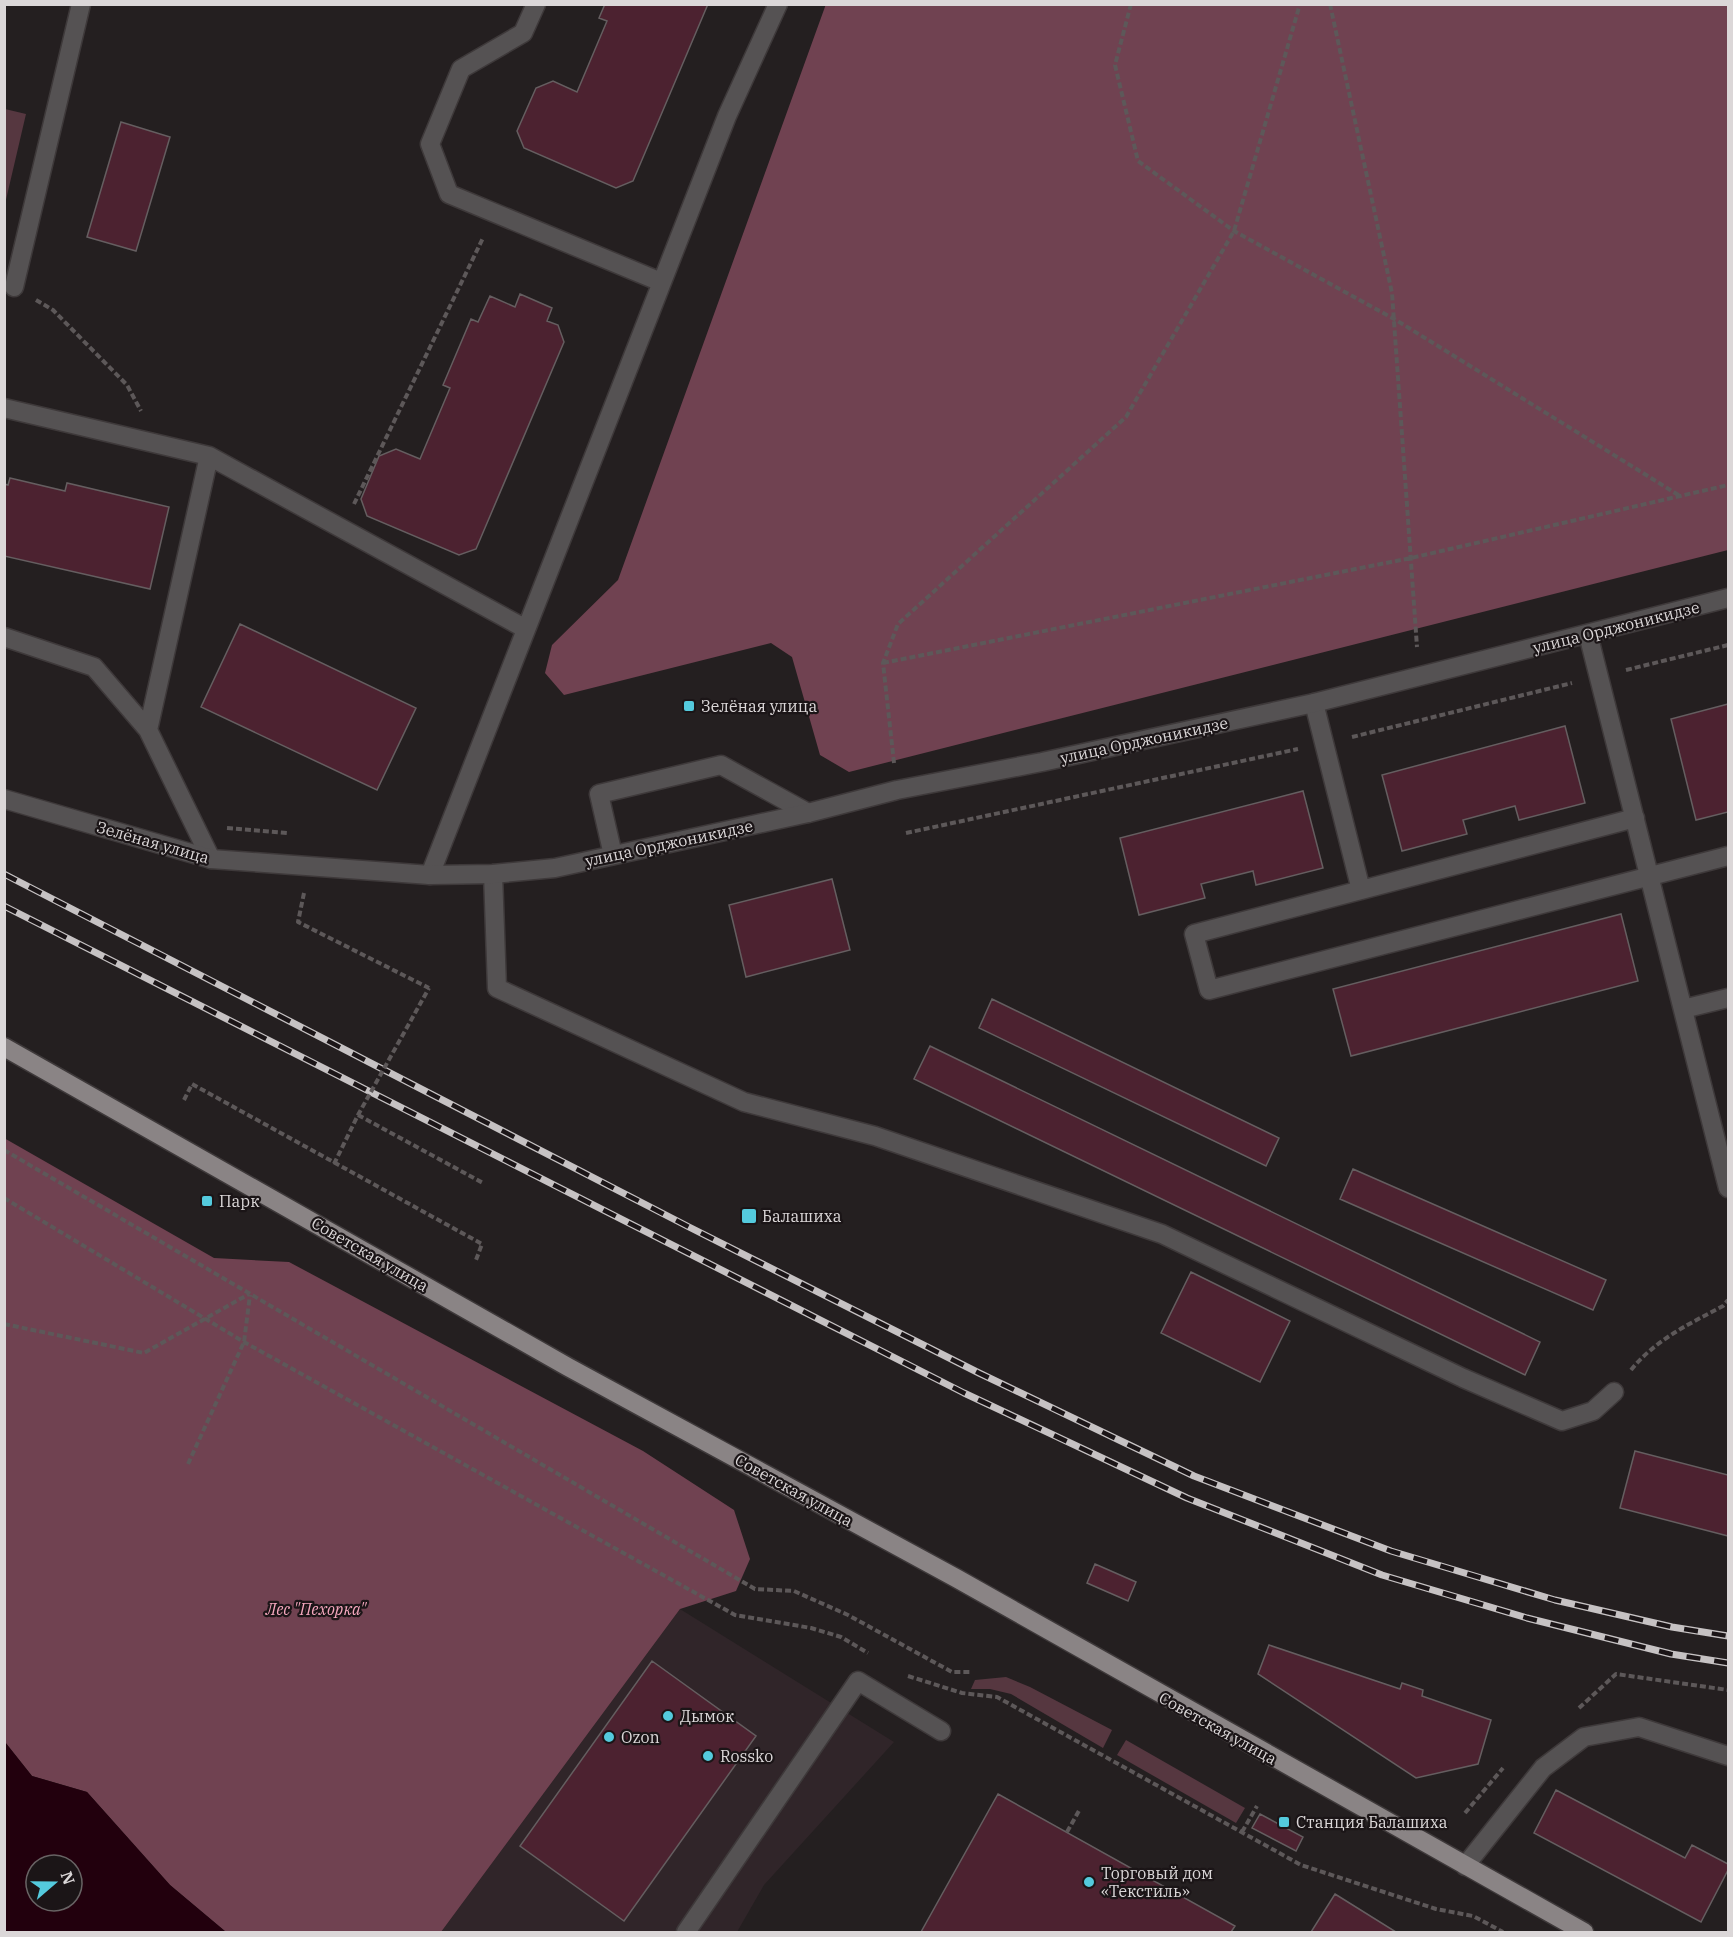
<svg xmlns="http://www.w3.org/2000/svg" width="1733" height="1937" font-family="'IBM Plex Serif',serif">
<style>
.built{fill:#302529}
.green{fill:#563740}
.forest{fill:#704251}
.water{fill:#22000d;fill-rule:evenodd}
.building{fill:#4c2230;stroke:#655e60;stroke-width:1.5}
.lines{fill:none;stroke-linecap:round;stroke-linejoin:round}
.lane-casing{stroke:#3e393a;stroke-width:21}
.street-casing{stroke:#3e393a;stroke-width:21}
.primary-casing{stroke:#3e393a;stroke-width:21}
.path{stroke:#5d5859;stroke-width:4;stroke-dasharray:6 3;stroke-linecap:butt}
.lane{stroke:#555253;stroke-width:18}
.street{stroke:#555253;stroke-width:18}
.primary{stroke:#8a8485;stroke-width:18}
.rail-casing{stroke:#c6c2c3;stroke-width:7}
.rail{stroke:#1b1517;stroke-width:4.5;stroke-dasharray:14;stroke-linecap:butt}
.path-bridge{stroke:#5d5859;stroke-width:4;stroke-dasharray:6 3;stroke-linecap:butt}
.poi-dot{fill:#54cadd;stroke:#1b1517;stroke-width:2}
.labels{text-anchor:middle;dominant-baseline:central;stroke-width:4.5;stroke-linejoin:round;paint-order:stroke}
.street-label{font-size:16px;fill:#dbd7d8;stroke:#1b1517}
.poi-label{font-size:16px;fill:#dbd7d8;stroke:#1b1517;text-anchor:start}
.park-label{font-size:16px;font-style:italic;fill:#f5a7be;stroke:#1b1517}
</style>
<rect width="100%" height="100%" fill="#241f20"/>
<path class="built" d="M 680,1609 L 894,1742 L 764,1885 L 737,1932 L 441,1932 Z"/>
<path class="green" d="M 5,109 L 26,114 L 5,204 L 4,109 Z
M 1006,1677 L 1030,1687 L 1112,1730 L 1103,1748 L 1011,1694 L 990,1689 L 971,1689 L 975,1680 Z
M 1126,1740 L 1245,1808 L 1236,1823 L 1117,1755 Z"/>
<path class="forest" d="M 826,4 L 1728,5 L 1728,550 L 849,772 L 820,755 L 792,657 L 771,643 L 564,695 L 545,673 L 552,645 L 618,580 Z
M 4,1138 L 214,1258 L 289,1262 L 643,1451 L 734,1510 L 750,1559 L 736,1591 L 680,1609 L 441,1932 L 226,1932 L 170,1885 L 87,1792 L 32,1776 L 5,1742 Z"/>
<path class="water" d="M 5,1742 L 32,1776 L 87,1792 L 170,1885 L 226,1932 L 5,1932 ZM 36,1865 L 72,1865 L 72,1901 L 36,1901 Z"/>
<path class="building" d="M 605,4 L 708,4 L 633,181 L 616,188 L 524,148 L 517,131 L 536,88 L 553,81 L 577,92 L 607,21 L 599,18 Z
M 121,122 L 170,137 L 136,251 L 87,237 Z
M 520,294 L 552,308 L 547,321 L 558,325 L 564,342 L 476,549 L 459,555 L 367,516 L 361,499 L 379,456 L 396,449 L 420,459 L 450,388 L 443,385 L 471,319 L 478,322 L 490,296 L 515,307 Z
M 10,478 L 65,491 L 67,483 L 169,507 L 150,589 L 4,556 L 4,484 L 8,485 Z
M 240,624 L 416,708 L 377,790 L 201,707 Z
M 1728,704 L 1728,812 L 1696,820 L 1671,719 Z
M 1565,726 L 1585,803 L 1519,820 L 1515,806 L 1463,820 L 1467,834 L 1402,851 L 1382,775 Z
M 1303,791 L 1323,868 L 1256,885 L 1253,871 L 1201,884 L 1205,898 L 1139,915 L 1120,838 Z
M 832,879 L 850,950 L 746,977 L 729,905 Z
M 1621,914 L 1638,981 L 1351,1056 L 1333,989 Z
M 992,999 L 1279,1138 L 1266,1166 L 979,1028 Z
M 930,1046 L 1540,1342 L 1525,1375 L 914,1079 Z
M 1353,1169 L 1606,1280 L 1593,1310 L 1340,1199 Z
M 1191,1272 L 1290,1321 L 1260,1382 L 1161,1333 Z
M 1635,1451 L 1728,1475 L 1728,1536 L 1620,1508 Z
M 1095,1564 L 1136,1582 L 1128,1601 L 1087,1583 Z
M 1269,1645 L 1400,1689 L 1402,1683 L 1423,1690 L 1422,1696 L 1491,1720 L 1478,1764 L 1416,1778 L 1258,1674 Z
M 652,1661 L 756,1736 L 624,1921 L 520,1846 Z
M 1556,1790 L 1685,1858 L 1692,1845 L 1728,1864 L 1728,1870 L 1701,1922 L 1534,1833 Z
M 998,1794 L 1235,1926 L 1231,1932 L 921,1932 Z
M 1260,1814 L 1303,1837 L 1296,1851 L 1252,1828 Z
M 1335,1894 L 1396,1932 L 1311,1932 Z"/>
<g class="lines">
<g class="lane-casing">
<path id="lane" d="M 536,4 L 523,33 L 461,69 L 430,144 L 449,194 L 661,282
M 14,287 L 81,4
M 4,408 L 209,456 L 148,730
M 209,456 L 526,629
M 1588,634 L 1728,1188
M 4,637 L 94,667 L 148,730 L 211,859
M 1314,703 L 1361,890
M 1635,818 L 1194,934 L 1209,990 L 1728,856
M 613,855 L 599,794 L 721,765 L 808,813
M 493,874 L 497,988 L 744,1102 L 875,1136 L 1162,1234 L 1463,1378 L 1562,1421 L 1593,1411 L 1614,1392
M 430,875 L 727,116 L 778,4
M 1683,1009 L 1728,998
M 1465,1866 L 1543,1768 L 1584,1737 L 1639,1727 L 1728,1756
M 686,1932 L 858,1681 L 941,1731"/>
</g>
<g class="street-casing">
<path id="street" d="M 4,799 L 211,859 L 430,875 L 493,874 L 555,868 L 808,813 L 897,790 L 1042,762 L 1314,703 L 1728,598"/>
</g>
<g class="primary-casing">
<path id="primary" d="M 4,1047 L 568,1367 L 956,1578 L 1584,1932"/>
</g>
<path class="path" d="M 1131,4 L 1115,65 L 1138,161 L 1234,231 L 1396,320 L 1680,496
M 1330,4 L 1392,293 L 1417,647
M 36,300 L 53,310 L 127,385 L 141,411
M 354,504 L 483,238
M 883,663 L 1411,558 L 1728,485
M 1626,670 L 1728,645
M 1352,737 L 1572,683
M 894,763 L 883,663 L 898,624 L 1126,417 L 1234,231 L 1300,4
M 227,828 L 288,833
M 906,833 L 1298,749
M 304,893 L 298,922 L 429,988
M 184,1100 L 192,1084 L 482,1244 L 476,1260
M 358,1115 L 483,1183
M 4,1150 L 755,1589 L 794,1591 L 848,1615 L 952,1672 L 972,1672
M 4,1198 L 244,1342 L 735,1615 L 811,1628 L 841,1637 L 868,1653
M 4,1324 L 144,1353 L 249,1294
M 1631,1370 C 1655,1340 1689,1324 1723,1306 L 1728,1300
M 188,1464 L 244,1342 L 250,1295
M 908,1676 L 962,1693 L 997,1697 L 1301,1865 L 1436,1909 L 1473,1916 L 1503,1932
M 1579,1708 L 1616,1674 L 1728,1690
M 1465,1813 L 1503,1768
M 1067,1832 L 1080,1809
M 1242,1832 L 1257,1806"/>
<use href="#lane" class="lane"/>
<use href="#street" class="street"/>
<use href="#primary" class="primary"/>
<g class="rail-casing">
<path id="rail" d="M 4,874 L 689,1227 L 979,1373 L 1194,1476 L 1391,1551 L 1555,1600 L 1672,1627 L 1728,1636
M 4,906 L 964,1393 L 1187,1498 L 1382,1575 L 1527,1618 L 1671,1654 L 1728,1663"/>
</g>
<use href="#rail" class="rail"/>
<path class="path-bridge" d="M 334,1164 L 358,1115 L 429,988"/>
</g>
<g class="poi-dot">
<rect x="683" y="700" width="12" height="12" rx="3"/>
<rect x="201" y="1195" width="12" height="12" rx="3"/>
<rect x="741" y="1208" width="16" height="16" rx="3"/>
<circle cx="668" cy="1716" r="6"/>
<circle cx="609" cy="1737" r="6"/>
<circle cx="708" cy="1756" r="6"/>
<rect x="1278" y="1816" width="12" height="12" rx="3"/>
<circle cx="1089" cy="1882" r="6"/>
</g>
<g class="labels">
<g class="street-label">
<text transform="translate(1616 627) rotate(-14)">улица Орджоникидзе</text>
<text transform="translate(1144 740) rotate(-12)">улица Орджоникидзе</text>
<text transform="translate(153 842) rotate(16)">Зелёная улица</text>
<text transform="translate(669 843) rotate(-12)">улица Орджоникидзе</text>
<text transform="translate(370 1254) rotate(30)">Советская улица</text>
<text transform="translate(794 1490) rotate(29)">Советская улица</text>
<text transform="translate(1218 1728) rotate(29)">Советская улица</text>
</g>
<g class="poi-label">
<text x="701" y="706">Зелёная улица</text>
<text x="219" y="1201">Парк</text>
<text x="762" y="1216">Балашиха</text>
<text x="680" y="1716">Дымок</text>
<text x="621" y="1737">Ozon</text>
<text x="720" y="1756">Rossko</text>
<text x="1296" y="1822">Станция Балашиха</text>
<text x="1101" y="1873">Торговый дом<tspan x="1101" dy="18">«Текстиль»</tspan></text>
</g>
<g class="park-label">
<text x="316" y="1609">Лес "Пехорка"</text>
</g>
</g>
<rect width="1733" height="1937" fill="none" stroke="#dbd7d8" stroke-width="12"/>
<g transform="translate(54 1883) rotate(70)"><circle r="28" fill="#1b1517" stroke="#686364" stroke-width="1.5"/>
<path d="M0-4.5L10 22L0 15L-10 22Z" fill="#54cadd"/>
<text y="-9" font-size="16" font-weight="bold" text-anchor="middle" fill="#dbd7d8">N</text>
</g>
</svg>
